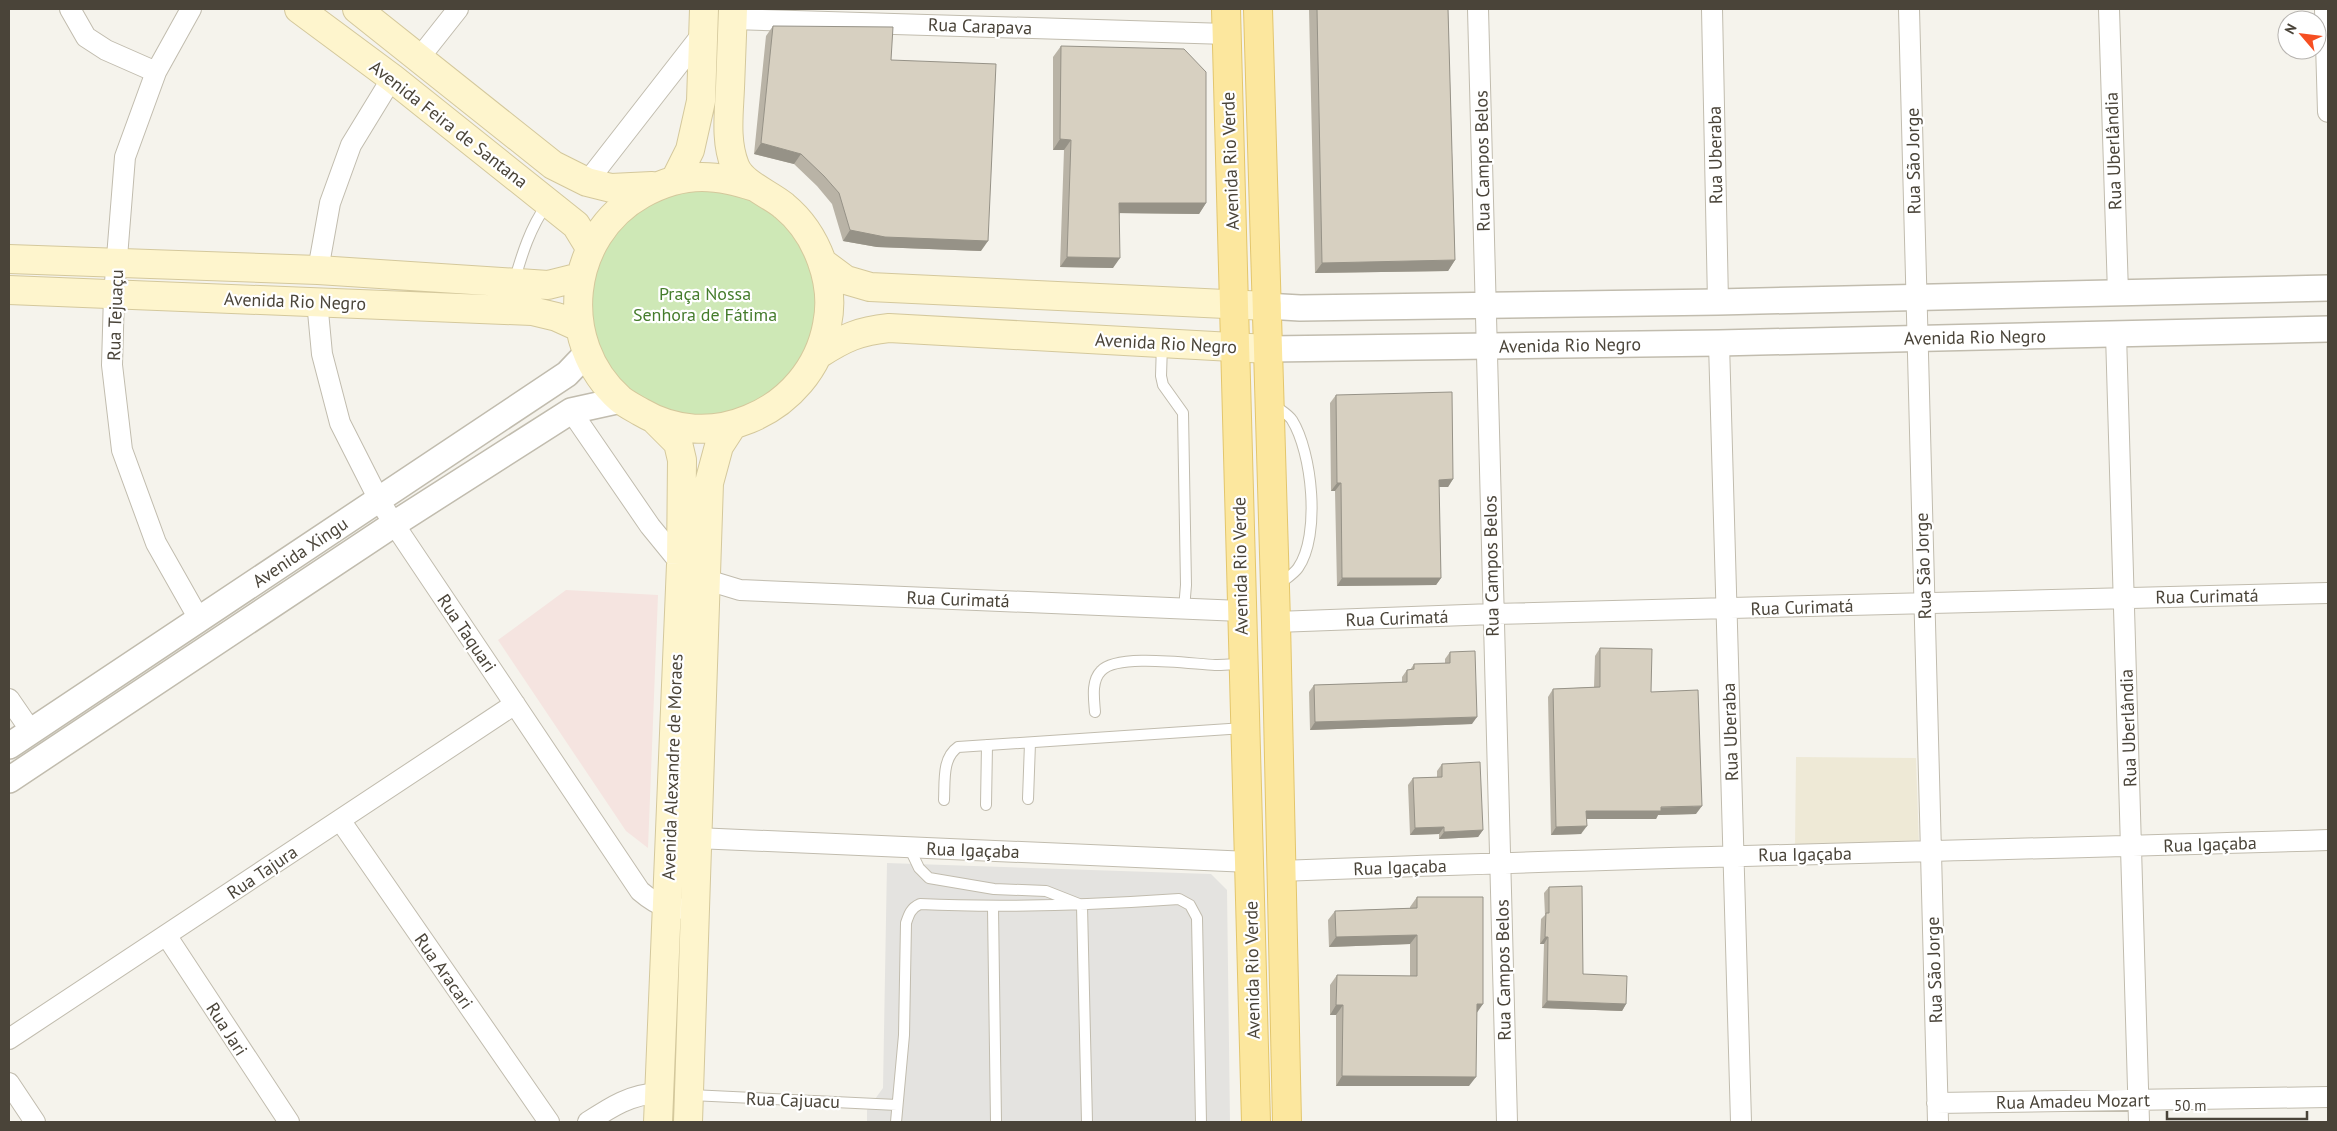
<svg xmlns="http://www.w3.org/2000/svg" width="2337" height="1131" font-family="'PT Sans',sans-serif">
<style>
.education{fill:#eee9d6}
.medical{fill:#f5e4e0}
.green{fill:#cee8b6}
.parking{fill:#e4e3e0}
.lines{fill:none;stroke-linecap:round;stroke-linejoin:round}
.service-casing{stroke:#c1bcae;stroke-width:12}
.minor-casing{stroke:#c1bcae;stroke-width:22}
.tertiary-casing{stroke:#c1bcae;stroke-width:28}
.secondary-casing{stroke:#d4c89c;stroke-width:30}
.primary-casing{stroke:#e3c66c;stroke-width:30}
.service{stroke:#fff;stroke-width:10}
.minor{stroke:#fff;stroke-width:20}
.tertiary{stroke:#fff;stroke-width:25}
.secondary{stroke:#fef5cd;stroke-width:28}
.primary{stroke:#fce79e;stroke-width:28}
.wall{fill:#b9b3a6}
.shaded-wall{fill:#969287}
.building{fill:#d7d0c1;stroke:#969287}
.labels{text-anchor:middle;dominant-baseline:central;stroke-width:4.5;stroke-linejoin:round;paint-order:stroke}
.street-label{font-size:18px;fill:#4a4439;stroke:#fff}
.park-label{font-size:18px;fill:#457c2c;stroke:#fff}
</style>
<rect width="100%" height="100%" fill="#f5f3ec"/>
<path class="education" d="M 1796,757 L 1916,758 L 1919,845 L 1795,848 Z"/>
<path class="medical" d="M 566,590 L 658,595 L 648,848 L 626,831 L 498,640 Z"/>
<path class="green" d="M589 302a115 115 0 1 1 230 0a115 115 0 1 1-230 0Z"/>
<path class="parking" d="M 887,863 L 1211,874 L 1227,890 L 1230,1122 L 867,1122 L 867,1110 L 883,1088 Z"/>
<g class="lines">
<g class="service-casing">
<path id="service" d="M 514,282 C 522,254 530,228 547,204
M 1162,344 L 1161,376 L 1163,385 L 1183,413 L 1186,585 L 1184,609
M 1274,405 C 1280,410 1288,414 1292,420 C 1312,452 1321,535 1298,568 C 1294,574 1284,580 1278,585
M 1095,712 C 1094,699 1091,681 1101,671 C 1117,653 1191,664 1215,665 C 1224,665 1233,664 1242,664
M 1028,799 L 1030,743
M 944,800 C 945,781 942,758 958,747 L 1244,728
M 986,805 L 987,745
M 909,847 L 919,868 L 929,878 L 994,889 L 1046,891 L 1079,904
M 1082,906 L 1087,1122
M 993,908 L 996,1122
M 691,1095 L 897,1105
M 896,1122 L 904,1035 L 906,923 C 909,914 911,908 920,904 C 1007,908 1092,905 1179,899 L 1190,905 L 1197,918 L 1201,1122"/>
</g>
<g class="minor-casing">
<path id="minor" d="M 70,9 L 86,37 L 106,50 L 156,72
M 191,9 L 156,72 L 125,157 L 114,295 L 112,365 L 122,450 L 156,543 L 199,619
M 1478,9 L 1507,1122
M 1712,9 L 1718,302
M 1909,9 L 1938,1122
M 2109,9 L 2118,293
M 2325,9 L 2328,112
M 733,19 L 1227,34
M 420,57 L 458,9
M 587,182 L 703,33
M 318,270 L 330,203 L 351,145 L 392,78
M 317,301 L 322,354 L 340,423 L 379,500 L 394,524 L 640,891 C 660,908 669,909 694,909
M 2116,334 L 2139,1122
M 1719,343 L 1741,1122
M 571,411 L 650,526 L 681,564 L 707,580 L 740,590 L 1241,611
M 1276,622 L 1493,614 L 2328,593
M 9,699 L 31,731
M 340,820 L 549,1122
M 696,838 L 1250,862
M 1281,871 C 1630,857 1979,851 2328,840
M 166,935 L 289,1122
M 9,1039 L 515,704
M 9,1083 L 35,1122
M 1937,1103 L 2328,1097
M 588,1122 C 611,1107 631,1094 659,1093"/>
</g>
<g class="tertiary-casing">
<path id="tertiary" d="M 1267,306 L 1300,308 L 1718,302 L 2328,288
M 1268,349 L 1719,343 L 2328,329
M 9,746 L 567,374 L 587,353
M 9,780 L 394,524 L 571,411 L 621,400"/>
</g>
<g class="secondary-casing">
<path id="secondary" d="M 299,9 L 392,78 L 576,225 L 590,248
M 357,9 L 553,165 L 587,182 L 611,188 L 652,186
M 733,9 C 732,35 731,61 730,88 C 729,113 725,141 735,166 C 742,184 770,194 784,206 C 817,233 836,283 827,325 C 819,368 789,403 749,419 C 713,434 675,432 641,412 C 634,408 626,404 620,399 C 556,342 567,236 642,194 C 660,184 681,177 702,177 C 721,177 738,182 755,187
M 675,180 L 690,150 L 701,101 L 704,9
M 9,259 L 318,270 L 548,285 L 580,277
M 823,263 L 846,280 L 870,287 L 1267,306
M 9,290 L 532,311 L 557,317 L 579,327
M 819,354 C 844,338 859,331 889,328 L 1268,349
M 656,421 L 678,443 L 682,460 L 681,564 L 658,1122
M 688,1122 L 709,483 L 719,446 L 732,426"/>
</g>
<g class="primary-casing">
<path id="primary" d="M 1226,9 L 1256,1122
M 1258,9 L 1276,622 L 1287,1122"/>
</g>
<use href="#service" class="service"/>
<use href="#minor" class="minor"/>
<use href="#tertiary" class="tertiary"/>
<use href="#secondary" class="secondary"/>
<use href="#primary" class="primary"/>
</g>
<path class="wall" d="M 1309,9 L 1448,9 L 1455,260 L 1448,271 L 1315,273 Z
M 773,26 L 981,251 L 877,247 L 843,241 L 832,204 L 817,186 L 794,164 L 754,154 L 766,36 Z
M 1061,46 L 1206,203 L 1199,214 L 1120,213 L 1113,268 L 1060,267 L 1064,150 L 1053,150 L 1053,57 Z
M 1336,395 L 1453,479 L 1448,487 L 1439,487 L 1441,578 L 1436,585 L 1337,586 L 1335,491 L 1331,491 L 1330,403 Z
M 1600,648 L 1651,692 L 1696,814 L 1658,815 L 1656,819 L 1587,819 L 1581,834 L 1551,835 L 1548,697 L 1553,689 L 1594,687 L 1595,656 Z
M 1450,652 L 1472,724 L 1310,730 L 1309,692 L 1314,685 L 1402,682 L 1402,677 L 1407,670 L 1410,670 L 1414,664 L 1445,663 L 1445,659 Z
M 1442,764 L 1483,830 L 1478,837 L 1439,839 L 1439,834 L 1410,835 L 1408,785 L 1413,778 L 1437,777 L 1437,771 Z
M 1549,887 L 1583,974 L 1626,1004 L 1622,1011 L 1542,1008 L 1544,944 L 1540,944 L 1541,919 L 1545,915 L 1544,893 Z
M 1417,897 L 1477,1014 L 1469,1086 L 1336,1086 L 1336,1015 L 1330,1015 L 1330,985 L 1337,975 L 1410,976 L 1410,944 L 1329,947 L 1328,920 L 1335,911 L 1410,908 L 1410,907 Z"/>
<path class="shaded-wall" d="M 1060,139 L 1071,140 L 1064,150 L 1053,150 Z
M 761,143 L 801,154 L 794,164 L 754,154 Z
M 1119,203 L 1206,203 L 1199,214 L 1112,213 Z
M 850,230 L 988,241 L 981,251 L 877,247 L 843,241 Z
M 1067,257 L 1120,258 L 1113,268 L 1060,267 Z
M 1455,260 L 1448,271 L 1315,273 L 1322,263 Z
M 1453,479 L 1448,487 L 1433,487 L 1439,480 Z
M 1337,483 L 1341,483 L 1335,491 L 1331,491 Z
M 1342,578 L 1441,578 L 1436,585 L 1337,586 Z
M 1477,717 L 1472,724 L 1310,730 L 1315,722 Z
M 1702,806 L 1696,814 L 1658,815 L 1656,819 L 1581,819 L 1586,811 Z
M 1587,826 L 1581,834 L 1551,835 L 1556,827 Z
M 1444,827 L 1439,834 L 1410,835 L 1415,828 Z
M 1483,830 L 1478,837 L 1439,839 L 1444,832 Z
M 1417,935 L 1410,944 L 1329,947 L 1336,937 Z
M 1545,937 L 1548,937 L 1544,944 L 1540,944 Z
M 1547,1001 L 1626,1004 L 1622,1011 L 1542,1008 Z
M 1477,1004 L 1483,1004 L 1476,1014 Z
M 1336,1005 L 1343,1005 L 1336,1015 L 1330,1015 Z
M 1342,1076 L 1476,1077 L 1469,1086 L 1336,1086 Z"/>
<path class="building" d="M 1317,9 L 1448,9 L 1455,260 L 1322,263 Z
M 773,26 L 893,27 L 891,60 L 996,64 L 988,241 L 885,237 L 850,230 L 839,193 L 824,176 L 801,154 L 761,143 Z
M 1061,46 L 1184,49 L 1206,72 L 1206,203 L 1119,203 L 1120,258 L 1067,257 L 1071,140 L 1060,139 Z
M 1452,392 L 1453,479 L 1439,480 L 1441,578 L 1342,578 L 1341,483 L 1337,483 L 1336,395 Z
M 1600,648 L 1652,649 L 1651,692 L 1698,690 L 1702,806 L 1661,807 L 1661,811 L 1586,811 L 1587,826 L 1556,827 L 1553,689 L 1600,687 Z
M 1475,651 L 1477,717 L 1315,722 L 1314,685 L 1407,682 L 1407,670 L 1414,669 L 1414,664 L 1450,663 L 1450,652 Z
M 1480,762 L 1483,830 L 1444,832 L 1444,827 L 1415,828 L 1413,778 L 1442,777 L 1442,764 Z
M 1582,886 L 1583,974 L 1627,976 L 1626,1004 L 1547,1001 L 1548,937 L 1545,937 L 1546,913 L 1549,913 L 1549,887 Z
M 1417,897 L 1483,897 L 1483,1004 L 1477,1004 L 1476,1077 L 1342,1076 L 1343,1005 L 1336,1005 L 1337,975 L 1417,976 L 1417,935 L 1336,937 L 1335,911 L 1417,908 Z"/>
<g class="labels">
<g class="street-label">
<text transform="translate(980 26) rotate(2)">Rua Carapava</text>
<text transform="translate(449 124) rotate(38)">Avenida Feira de Santana</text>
<text transform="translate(2113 151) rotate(-92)">Rua Uberlândia</text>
<text transform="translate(1715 155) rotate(-91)">Rua Uberaba</text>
<text transform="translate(1230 161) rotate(-92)">Avenida Rio Verde</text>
<text transform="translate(1482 161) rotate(-91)">Rua Campos Belos</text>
<text transform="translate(1913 161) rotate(-91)">Rua São Jorge</text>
<text transform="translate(295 301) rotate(2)">Avenida Rio Negro</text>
<text transform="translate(115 315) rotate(-88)">Rua Tejuaçu</text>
<text transform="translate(1975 337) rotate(-1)">Avenida Rio Negro</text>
<text transform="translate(1166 343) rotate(3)">Avenida Rio Negro</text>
<text transform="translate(1570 345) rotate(-1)">Avenida Rio Negro</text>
<text transform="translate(300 552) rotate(-34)">Avenida Xingu</text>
<text transform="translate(1240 566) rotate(-91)">Avenida Rio Verde</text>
<text transform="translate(1491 566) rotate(-91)">Rua Campos Belos</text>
<text transform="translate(1923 566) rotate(-92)">Rua São Jorge</text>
<text transform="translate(2207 596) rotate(-1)">Rua Curimatá</text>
<text transform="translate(958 599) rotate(2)">Rua Curimatá</text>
<text transform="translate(1802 607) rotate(-2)">Rua Curimatá</text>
<text transform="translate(1397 618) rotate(-2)">Rua Curimatá</text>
<text transform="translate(467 633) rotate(56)">Rua Taquari</text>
<text transform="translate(2128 728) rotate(-92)">Rua Uberlândia</text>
<text transform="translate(1730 732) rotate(-92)">Rua Uberaba</text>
<text transform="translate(672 767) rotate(-88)">Avenida Alexandre de Moraes</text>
<text transform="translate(2210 844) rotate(-2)">Rua Igaçaba</text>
<text transform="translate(973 850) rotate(2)">Rua Igaçaba</text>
<text transform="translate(1805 854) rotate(-1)">Rua Igaçaba</text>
<text transform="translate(1400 867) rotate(-2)">Rua Igaçaba</text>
<text transform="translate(262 872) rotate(-34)">Rua Tajura</text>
<text transform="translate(1252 970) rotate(-91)">Avenida Rio Verde</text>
<text transform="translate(1503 970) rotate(-91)">Rua Campos Belos</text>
<text transform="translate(1934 970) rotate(-92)">Rua São Jorge</text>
<text transform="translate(444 971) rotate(55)">Rua Aracari</text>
<text transform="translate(227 1029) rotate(57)">Rua Jari</text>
<text transform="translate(793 1100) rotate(2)">Rua Cajuacu</text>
<text transform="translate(2073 1101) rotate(-1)">Rua Amadeu Mozart</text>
</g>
<g class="park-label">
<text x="705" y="293">Praça Nossa<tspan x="705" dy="21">Senhora de Fátima</tspan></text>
</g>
</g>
<rect width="2337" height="1131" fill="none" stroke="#4a4439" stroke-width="20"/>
<g transform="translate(2302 35) rotate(298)"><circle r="24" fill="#ffffff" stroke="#b7b4b0"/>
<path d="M0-4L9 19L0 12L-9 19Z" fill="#f64f22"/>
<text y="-8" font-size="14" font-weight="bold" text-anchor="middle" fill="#4a4439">N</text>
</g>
<path d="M2167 1111v8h140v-8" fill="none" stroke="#4a4439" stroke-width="2.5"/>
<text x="2174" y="1111" font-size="15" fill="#4a4439" stroke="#ffffff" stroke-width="4" paint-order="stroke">50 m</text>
</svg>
